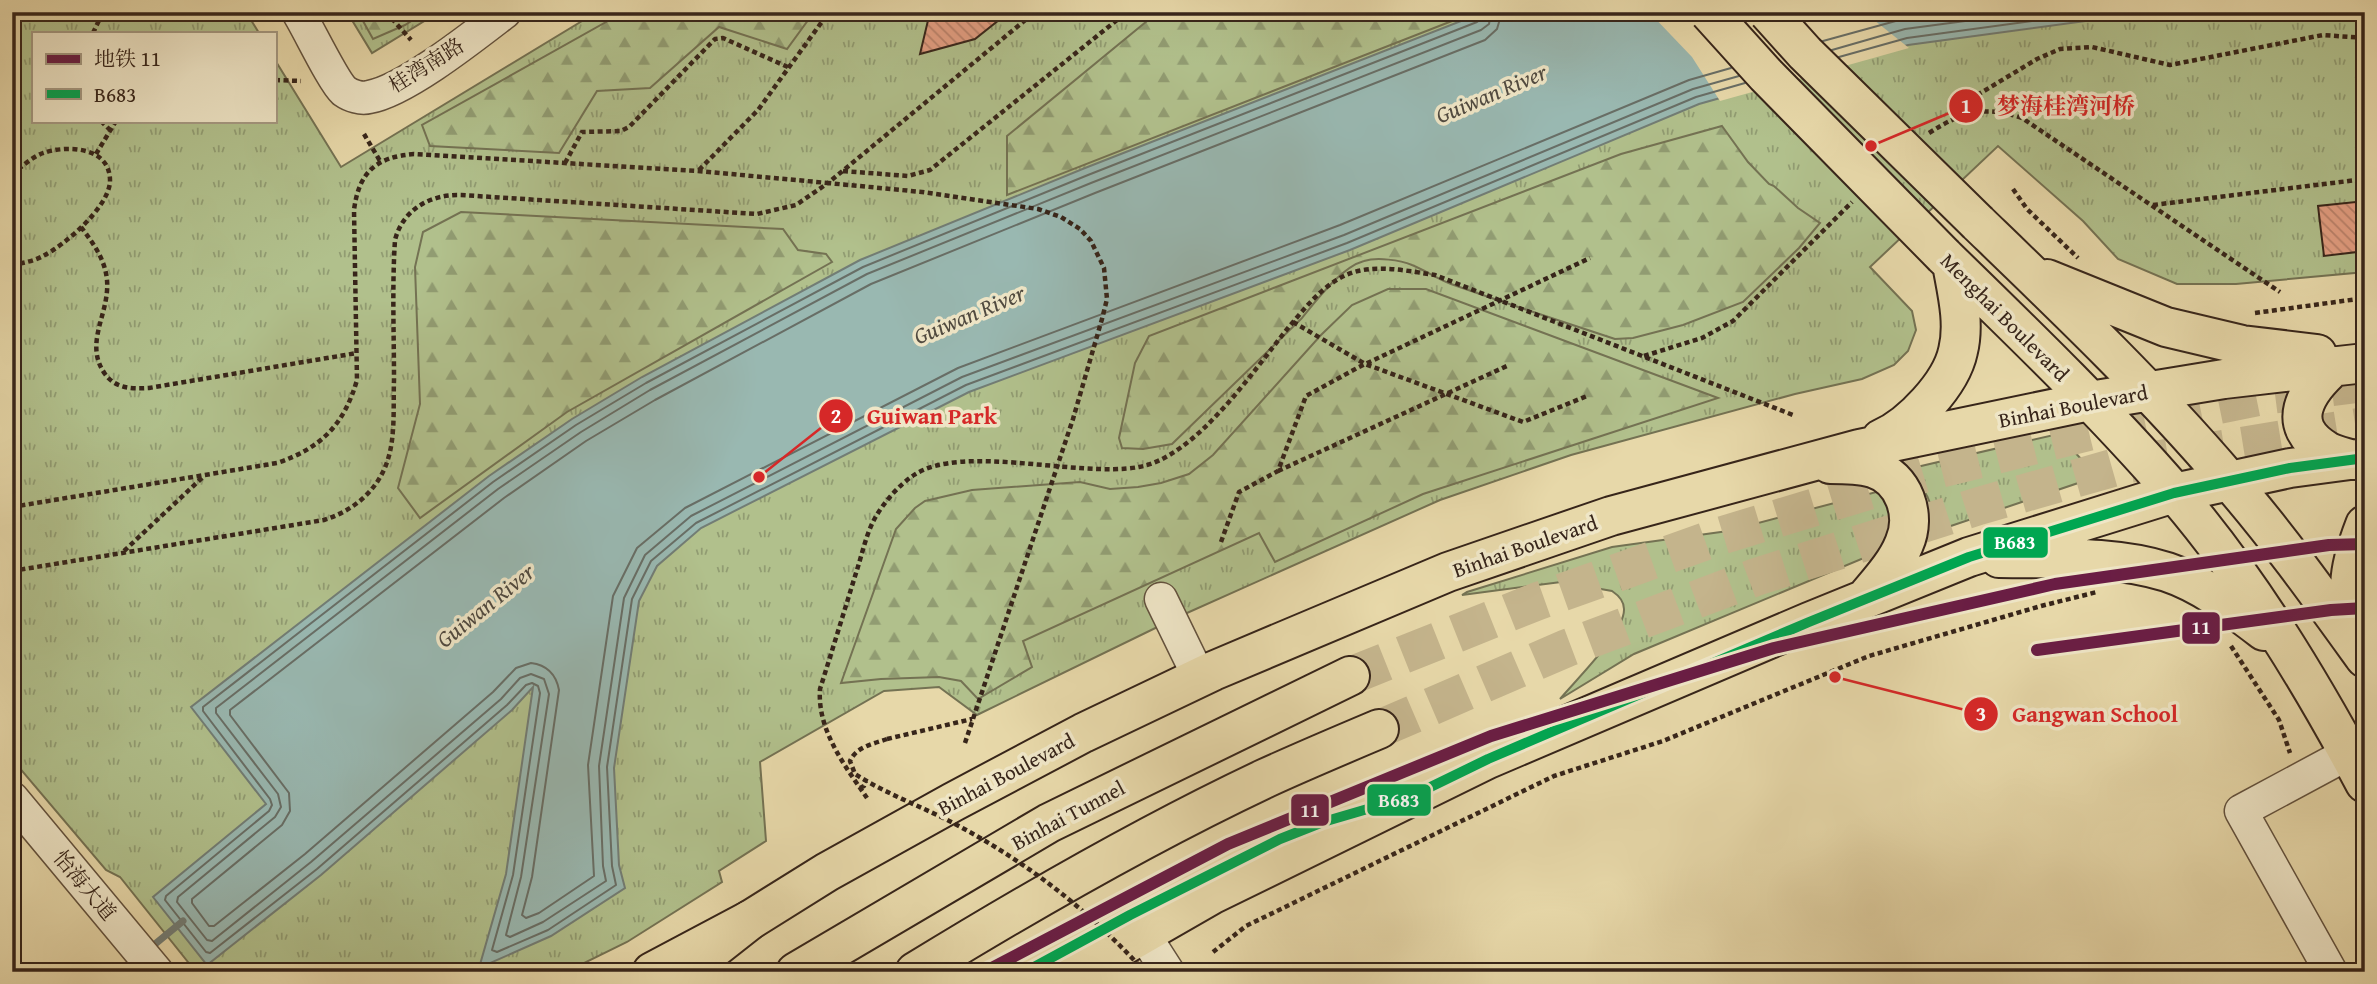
<svg xmlns="http://www.w3.org/2000/svg" width="2377" height="984" font-family="'Gentium Book Plus','Noto Serif SC',serif">
<style>
.grass{fill:url(#grass-tufts);stroke:#747253;stroke-width:2}
.forest{fill:url(#forest-firs);stroke:#747253;stroke-width:2}
.water{fill:#99b8b1;stroke:#727d75;stroke-width:2}
.pier{fill:#e7d8a9}
.lines{fill:none;stroke-linecap:round;stroke-linejoin:round}
.shore{stroke:#686e66;stroke-width:2}
.stream{stroke:#727d75;stroke-width:7}
.building{fill:url(#building-back-hatch);stroke:#37251a;stroke-width:2}
.highway-tunnel{stroke:#c4b48c;stroke-width:38;stroke-dasharray:38 19;stroke-linecap:butt}
.minor-casing{stroke:#63523e;stroke-width:35}
.major-casing{stroke:#37251a;stroke-width:42}
.highway-casing{stroke:#37251a;stroke-width:42}
.path{stroke:#37251a;stroke-width:4.5;stroke-dasharray:5 3.5;stroke-linecap:butt}
.minor{stroke:#efe6c7;stroke-width:32}
.major{stroke:#e7d8a9;stroke-width:38}
.highway{stroke:#e7d8a9;stroke-width:38}
.major-bridge-casing{stroke:#37251a;stroke-width:42;stroke-linecap:butt}
.path-bridge{stroke:#37251a;stroke-width:4.5;stroke-dasharray:5 3.5;stroke-linecap:butt}
.major-bridge{stroke:#e7d8a9;stroke-width:38}
.bus-1-casing{stroke:#efe6c7;stroke-width:16}
.bus-1{stroke:#00a651;stroke-width:10}
.metro-1-casing{stroke:#efe6c7;stroke-width:18}
.metro-1{stroke:#6a1d44;stroke-width:12}
.labels{text-anchor:middle;dominant-baseline:central;stroke-width:7;stroke-linejoin:round;paint-order:stroke}
.street-label{font-size:21px;fill:#37251a;stroke:#efe6c7}
.water-label{font-size:23px;font-style:italic;fill:#504a40;stroke:#efe6c7}
.leader{fill:none;stroke:#d62828;stroke-width:2.5}
.callout-dot{fill:#d62828;stroke:#efe6c7;stroke-width:2.5}
.mark-label{font-size:21px;text-anchor:middle;font-weight:bold;fill:#fff}
.callout-label{font-size:23px;text-anchor:middle;font-weight:bold;fill:#d62828;stroke:#efe6c7;stroke-width:7;stroke-linejoin:round;paint-order:stroke}
.line-badge{stroke:#efe6c7;stroke-width:2.5}
.badge-label{font-size:19px;text-anchor:middle;font-weight:bold;fill:#fff}
</style>
<defs>
<pattern id="grass-tufts" width="24" height="20" patternUnits="userSpaceOnUse" patternTransform="scale(1.75)"><rect width="24" height="20" fill="#b1c08c"/><path d="M3 7l-1-3M5 7V3M7 7l1-3M15 17l-1-3M17 17v-4M19 17l1-3" fill="none" stroke="#919c72"/></pattern>
<pattern id="forest-firs" width="22" height="20" patternUnits="userSpaceOnUse" patternTransform="scale(1.75)"><rect width="22" height="20" fill="#b1c08c"/><path d="M5 1l3.5 6h-7zM16 11l3.5 6h-7z" fill="#919c72"/></pattern>
<pattern id="building-back-hatch" width="6" height="6" patternUnits="userSpaceOnUse" patternTransform="scale(1.75)"><rect width="6" height="6" fill="#e39e82"/><path d="M-1 5l2 2M0 0l6 6M5-1l2 2" fill="none" stroke="#b9816a"/></pattern>
</defs>
<rect width="100%" height="100%" fill="#e7d8a9"/>
<filter id="stains"><feTurbulence type="fractalNoise" baseFrequency=".00286" numOctaves="4"/><feColorMatrix values="0 0 0 0 .2 0 0 0 0 .09 0 0 0 0 .02 0 0 0 .5 -.17"/></filter>
<radialGradient id="worn" r=".72"><stop offset=".6" stop-color="#630" stop-opacity="0"/><stop offset="1" stop-color="#630" stop-opacity=".3"/></radialGradient>
<path class="grass" d="M 12,12 L 246,12 L 259,33 L 33,33 L 33,121 L 275,121 L 275,60 L 341,167 L 597,12 L 2365,12 L 2365,272 L 2236,284 L 2177,284 L 2118,259 L 2083,221 L 1998,146 L 1870,267 L 1912,311 L 1916,330 L 1908,351 L 1894,365 L 1862,379 L 1795,394 L 1571,455 L 1440,500 L 1178,617 L 977,715 L 939,687 L 884,691 L 760,762 L 766,841 L 719,871 L 722,882 L 627,942 L 566,972 L 196,972 L 120,877 L 106,870 L 12,759 Z
M 347,12 L 439,12 L 372,53 Z
M 2058,434 L 2082,460 L 2087,480 L 1933,532 C 1935,505 1926,486 1904,470 Z
M 1880,491 L 1903,502 L 1883,550 L 1634,654 L 1560,699 C 1575,681 1625,632 1624,609 C 1624,600 1618,595 1612,591 L 1561,582 L 1462,595 L 1467,592 L 1612,547 L 1728,531 Z"/>
<path class="forest" d="M 358,12 L 425,12 L 405,25 L 373,39 Z
M 624,12 L 814,12 L 787,49 L 719,27 L 650,88 L 597,91 L 559,153 L 430,146 L 422,125 Z
M 1158,12 L 1475,12 L 1007,195 L 1007,136 Z
M 1722,126 L 1748,162 L 1769,184 L 1774,186 L 1798,208 L 1820,223 L 1799,248 L 1743,302 L 1683,325 L 1633,338 L 1615,339 C 1560,321 1505,303 1451,284 C 1437,279 1425,270 1412,265 C 1400,260 1377,257 1364,261 C 1341,267 1316,301 1301,319 L 1172,444 L 1143,449 L 1122,448 L 1119,438 L 1135,363 L 1149,336 L 1621,154 Z
M 461,212 L 783,229 L 798,250 L 826,254 L 832,262 L 567,412 L 420,518 L 398,488 L 420,404 L 415,267 L 423,232 Z
M 1388,289 L 1426,289 L 1718,398 L 1423,494 L 1275,562 L 1259,533 L 1023,641 L 1032,667 L 978,699 L 961,681 L 939,677 L 881,679 L 841,683 L 896,529 L 915,508 L 925,501 L 972,490 L 1080,482 L 1110,489 L 1138,487 L 1161,483 L 1189,474 L 1213,455 L 1321,335 L 1352,305 Z"/>
<path class="water" d="M 1484,12 L 2152,12 L 1908,45 L 1699,104 L 1350,250 L 969,392 L 701,528 L 657,566 L 639,601 L 614,768 L 619,865 L 625,888 L 551,936 L 479,968 L 506,874 L 533,687 L 512,710 L 321,875 L 207,965 L 153,897 L 266,804 L 191,707 L 489,476 L 572,419 L 642,377 L 860,260 L 1085,168 Z"/>
<path class="pier" d="M 1649,12 L 1864,12 L 1909,48 L 1720,101 L 1692,57 Z"/>
<g class="lines">
<path class="shore" d="M 1482,12 L 1482,18 L 1477,22 L 1088,175 L 863,267 L 646,383 L 576,425 L 493,482 L 203,707 L 203,711 L 270,799 L 272,805 L 269,811 L 166,896 L 165,900 L 206,952 L 210,953 L 317,869 L 507,705 L 526,685 L 532,683 L 538,686 L 540,693 L 513,875 L 492,950 L 497,952 L 548,930 L 616,885 L 612,866 L 607,767 L 632,599 L 651,561 L 696,523 L 966,385 L 1347,243 L 1696,97 L 1745,83
M 1491,12 L 1489,24 L 1481,30 L 1091,183 L 867,274 L 650,390 L 581,432 L 498,489 L 216,708 L 216,713 L 278,794 L 281,807 L 275,817 L 178,897 L 177,902 L 207,940 L 212,941 L 311,862 L 501,699 L 520,678 L 531,674 L 544,679 L 549,694 L 521,877 L 506,935 L 510,937 L 543,922 L 606,881 L 603,866 L 599,766 L 624,598 L 645,555 L 691,516 L 962,377 L 1344,235 L 1693,89 L 1739,76
M 1502,12 L 1497,29 L 1485,40 L 1095,193 L 871,284 L 655,400 L 586,441 L 504,498 L 230,710 L 230,715 L 289,793 L 290,811 L 282,825 L 192,899 L 192,903 L 209,926 L 214,926 L 305,854 L 493,692 L 516,668 L 531,663 C 547,665 556,674 559,690 L 532,877 L 522,915 L 526,918 L 539,913 L 594,876 L 588,765 L 613,596 L 637,548 L 685,508 L 958,368 L 1340,225 L 1689,80 L 1731,68
M 1823,41 L 1903,19 L 1954,12
M 1832,50 L 1905,29 L 2033,12
M 1839,57 L 1907,38 L 2099,12"/>
<path class="stream" d="M 149,949 L 183,921
M 121,972 L 137,959"/>
</g>
<path class="building" d="M 930,12 L 1009,12 L 975,39 L 920,54 Z
M 2365,201 L 2365,251 L 2324,256 L 2318,206 Z"/>
<g class="lines">
<path class="highway-tunnel" d="M 1350,676 L 1538,601 L 1723,535 L 1940,469 L 2096,430 L 2263,396 L 2365,383
M 1379,729 L 1567,648 L 1756,577 L 1979,506 L 2123,465 L 2365,426"/>
<g class="minor-casing">
<path id="minor" d="M 298,12 C 308,28 333,81 344,91 C 351,96 361,99 369,97 C 405,91 475,35 505,12
M 1161,599 L 1199,677
M 12,798 L 157,972
M 1143,933 L 1168,972
M 2331,972 L 2241,811 L 2349,753"/>
</g>
<g class="major-casing">
<path id="major" d="M 1978,223 C 2063,305 2149,387 2226,477 C 2276,534 2321,597 2365,658
M 1944,256 C 2022,332 2101,408 2173,491 C 2249,579 2311,682 2365,783
M 2047,279 L 2166,327 L 2242,345 L 2317,354
M 2334,366 C 2306,391 2283,425 2327,451 C 2334,455 2344,457 2353,460
M 1881,439 C 1911,426 1951,384 1958,351 C 1965,323 1957,292 1952,264
M 1830,464 C 1844,464 1859,464 1873,468 C 1904,478 1917,515 1904,544 C 1896,564 1880,581 1866,598
M 1999,558 C 2054,559 2114,555 2167,572 C 2203,584 2234,608 2264,631
M 2361,642 C 2346,593 2346,574 2365,525
M 652,972 L 750,920 L 827,872 L 953,802 L 1083,733 L 1213,671 L 1448,572 L 1611,516 L 1859,449 L 2090,401 L 2224,379 L 2365,363
M 1077,972 L 1211,895 L 1488,759 L 1809,622 L 1969,557 L 2174,493 L 2290,468 L 2365,458"/>
</g>
<g class="highway-casing">
<path id="highway" d="M 684,972 L 750,920
M 796,972 L 1049,823 L 1350,676
M 915,972 C 1029,902 1145,835 1266,778 C 1303,761 1341,745 1379,729
M 1025,972 L 1130,915 L 1280,839 L 1323,822 L 1412,796"/>
</g>
<path class="path" d="M 386,12 L 411,40
M 93,33 L 103,12
M 275,80 L 301,81
M 1961,115 L 1979,94 L 2037,59 L 2060,49 L 2092,47 L 2170,65 L 2323,35 L 2365,38
M 101,121 L 110,130
M 1929,133 C 1962,112 1983,105 2022,118 L 2280,292
M 364,134 L 380,161
M 96,154 L 116,121
M 565,163 L 582,132 L 621,131 L 629,127 L 715,39 L 723,38 L 790,68
M 699,170 L 758,110 L 829,12
M 843,171 L 908,176 L 930,170 L 1127,12
M 12,175 C 21,167 32,157 43,153 C 67,145 111,146 110,182 C 108,208 65,245 43,256 C 34,261 23,263 12,265
M 2013,189 L 2027,209 L 2078,258
M 2153,205 L 2365,179
M 81,227 C 93,243 105,259 107,280 C 110,314 83,343 105,374 C 116,389 132,389 149,388 L 357,353
M 2255,313 L 2365,298
M 1293,322 L 1365,364 L 1523,422 L 1587,396
M 1644,356 L 1702,338 L 1733,321 L 1852,202
M 1278,471 L 1509,365
M 12,507 L 277,463 C 321,448 344,425 357,380 L 354,210 C 359,172 376,157 414,154 L 698,171 L 828,183 L 1035,12
M 124,551 L 204,476
M 12,571 L 324,520 C 352,511 375,493 386,465 C 396,439 393,408 394,380 C 394,333 392,286 395,240 C 403,209 431,194 461,195 L 757,214 L 796,205 L 828,183 L 922,192 L 1038,209 L 1061,217 L 1080,229 L 1091,241 L 1104,268 L 1107,299 L 1102,319 L 1073,419 L 964,746
M 2231,646 L 2279,720 L 2290,753
M 887,739 L 972,719
M 860,788 L 864,786 L 866,781
M 867,798 C 845,766 817,730 820,689 C 832,651 844,612 856,573 C 862,555 866,534 875,518 C 884,502 899,485 914,475 C 962,443 1078,478 1139,467 C 1196,457 1253,371 1288,328 C 1305,308 1322,286 1346,275 C 1373,263 1408,271 1435,275 L 1793,415
M 1213,952 L 1246,926 L 1554,776 L 1663,741 L 1869,656 L 2041,606 L 2097,592"/>
<use href="#minor" class="minor"/>
<use href="#major" class="major"/>
<use href="#highway" class="highway"/>
<g class="major-bridge-casing">
<path id="major-bridge" d="M 1709,12 L 1766,75 L 1944,256
M 1768,12 L 1805,53 L 1978,223"/>
</g>
<path class="path-bridge" d="M 1221,542 L 1239,492 L 1278,471 L 1306,396 L 1359,367 L 1590,258
M 887,739 C 873,744 856,747 850,761 L 855,774 C 886,794 923,807 955,824 C 1027,862 1091,912 1145,972"/>
<use href="#major-bridge" class="major-bridge"/>
<g class="bus-1-casing">
<path id="bus-1" d="M 1025,972 L 1130,915 L 1280,839 L 1323,822 L 1412,796 L 1488,759 L 1809,622 L 1969,557 L 2174,493 L 2290,468 L 2365,458"/>
</g>
<use href="#bus-1" class="bus-1"/>
<g class="metro-1-casing">
<path id="metro-1" d="M 2037,650 L 2331,610 L 2365,608
M 984,972 L 1228,844 L 1491,736 L 1774,648 L 2055,584 L 2329,545 L 2365,544"/>
</g>
<use href="#metro-1" class="metro-1"/>
</g>
<g class="labels">
<g class="street-label">
<text transform="translate(426 65) rotate(-32)">桂湾南路</text>
<text transform="translate(2005 317) rotate(45)">Menghai Boulevard</text>
<text transform="translate(2073 406) rotate(-11)">Binhai Boulevard</text>
<text transform="translate(1525 546) rotate(-19)">Binhai Boulevard</text>
<text transform="translate(1006 774) rotate(-28)">Binhai Boulevard</text>
<text transform="translate(1068 815) rotate(-28)">Binhai Tunnel</text>
<text transform="translate(85 885) rotate(50)">怡海大道</text>
</g>
<g class="water-label">
<text transform="translate(1491 93) rotate(-23)">Guiwan River</text>
<text transform="translate(969 314) rotate(-23)">Guiwan River</text>
<text transform="translate(485 605) rotate(-39)">Guiwan River</text>
</g>
</g>
<path class="leader" d="M1871 146L1966 106M759 477L836 416M1835 677L1981 714"/>
<g class="callout-dot">
<circle cx="1871" cy="146" r="7"/>
<circle cx="759" cy="477" r="7"/>
<circle cx="1835" cy="677" r="7"/>
<circle cx="1966" cy="106" r="18"/>
<circle cx="836" cy="416" r="18"/>
<circle cx="1981" cy="714" r="18"/>
</g>
<g class="mark-label">
<text x="1966" y="113">1</text>
<text x="836" y="423">2</text>
<text x="1981" y="721">3</text>
</g>
<g class="callout-label">
<text x="2066" y="114">梦海桂湾河桥</text>
<text x="932" y="424">Guiwan Park</text>
<text x="2095" y="722">Gangwan School</text>
</g>
<g class="line-badge">
<rect x="1982" y="526" width="67" height="33" rx="7" fill="#00a651"/>
<rect x="2181" y="611" width="40" height="34" rx="7" fill="#6a1d44"/>
<rect x="1366" y="783" width="66" height="34" rx="7" fill="#00a651"/>
<rect x="1290" y="793" width="40" height="34" rx="7" fill="#6a1d44"/>
</g>
<g class="badge-label">
<text x="2015" y="549">B683</text>
<text x="2201" y="634">11</text>
<text x="1399" y="807">B683</text>
<text x="1310" y="817">11</text>
</g>
<rect width="2377" height="984" fill="none" stroke="#e7d8a9" stroke-width="42"/>
<rect x="14" y="14" width="2349" height="956" fill="none" stroke="#37251a" stroke-width="3.5"/>
<rect x="21" y="21" width="2335" height="942" fill="none" stroke="#37251a" stroke-width="2"/>
<rect x="32" y="32" width="245" height="91" fill="#efe6c7" stroke="#a59982" stroke-width="2"/>
<rect x="46" y="54" width="35" height="10" fill="#6a1d44" stroke="#a59982" stroke-width="2"/>
<text x="94" y="66" font-size="21" fill="#37251a">地铁 11</text>
<rect x="46" y="89" width="35" height="10" fill="#00a651" stroke="#a59982" stroke-width="2"/>
<text x="94" y="102" font-size="21" fill="#37251a">B683</text>
<rect width="100%" height="100%" filter="url(#stains)"/>
<rect width="100%" height="100%" fill="url(#worn)"/>
</svg>
